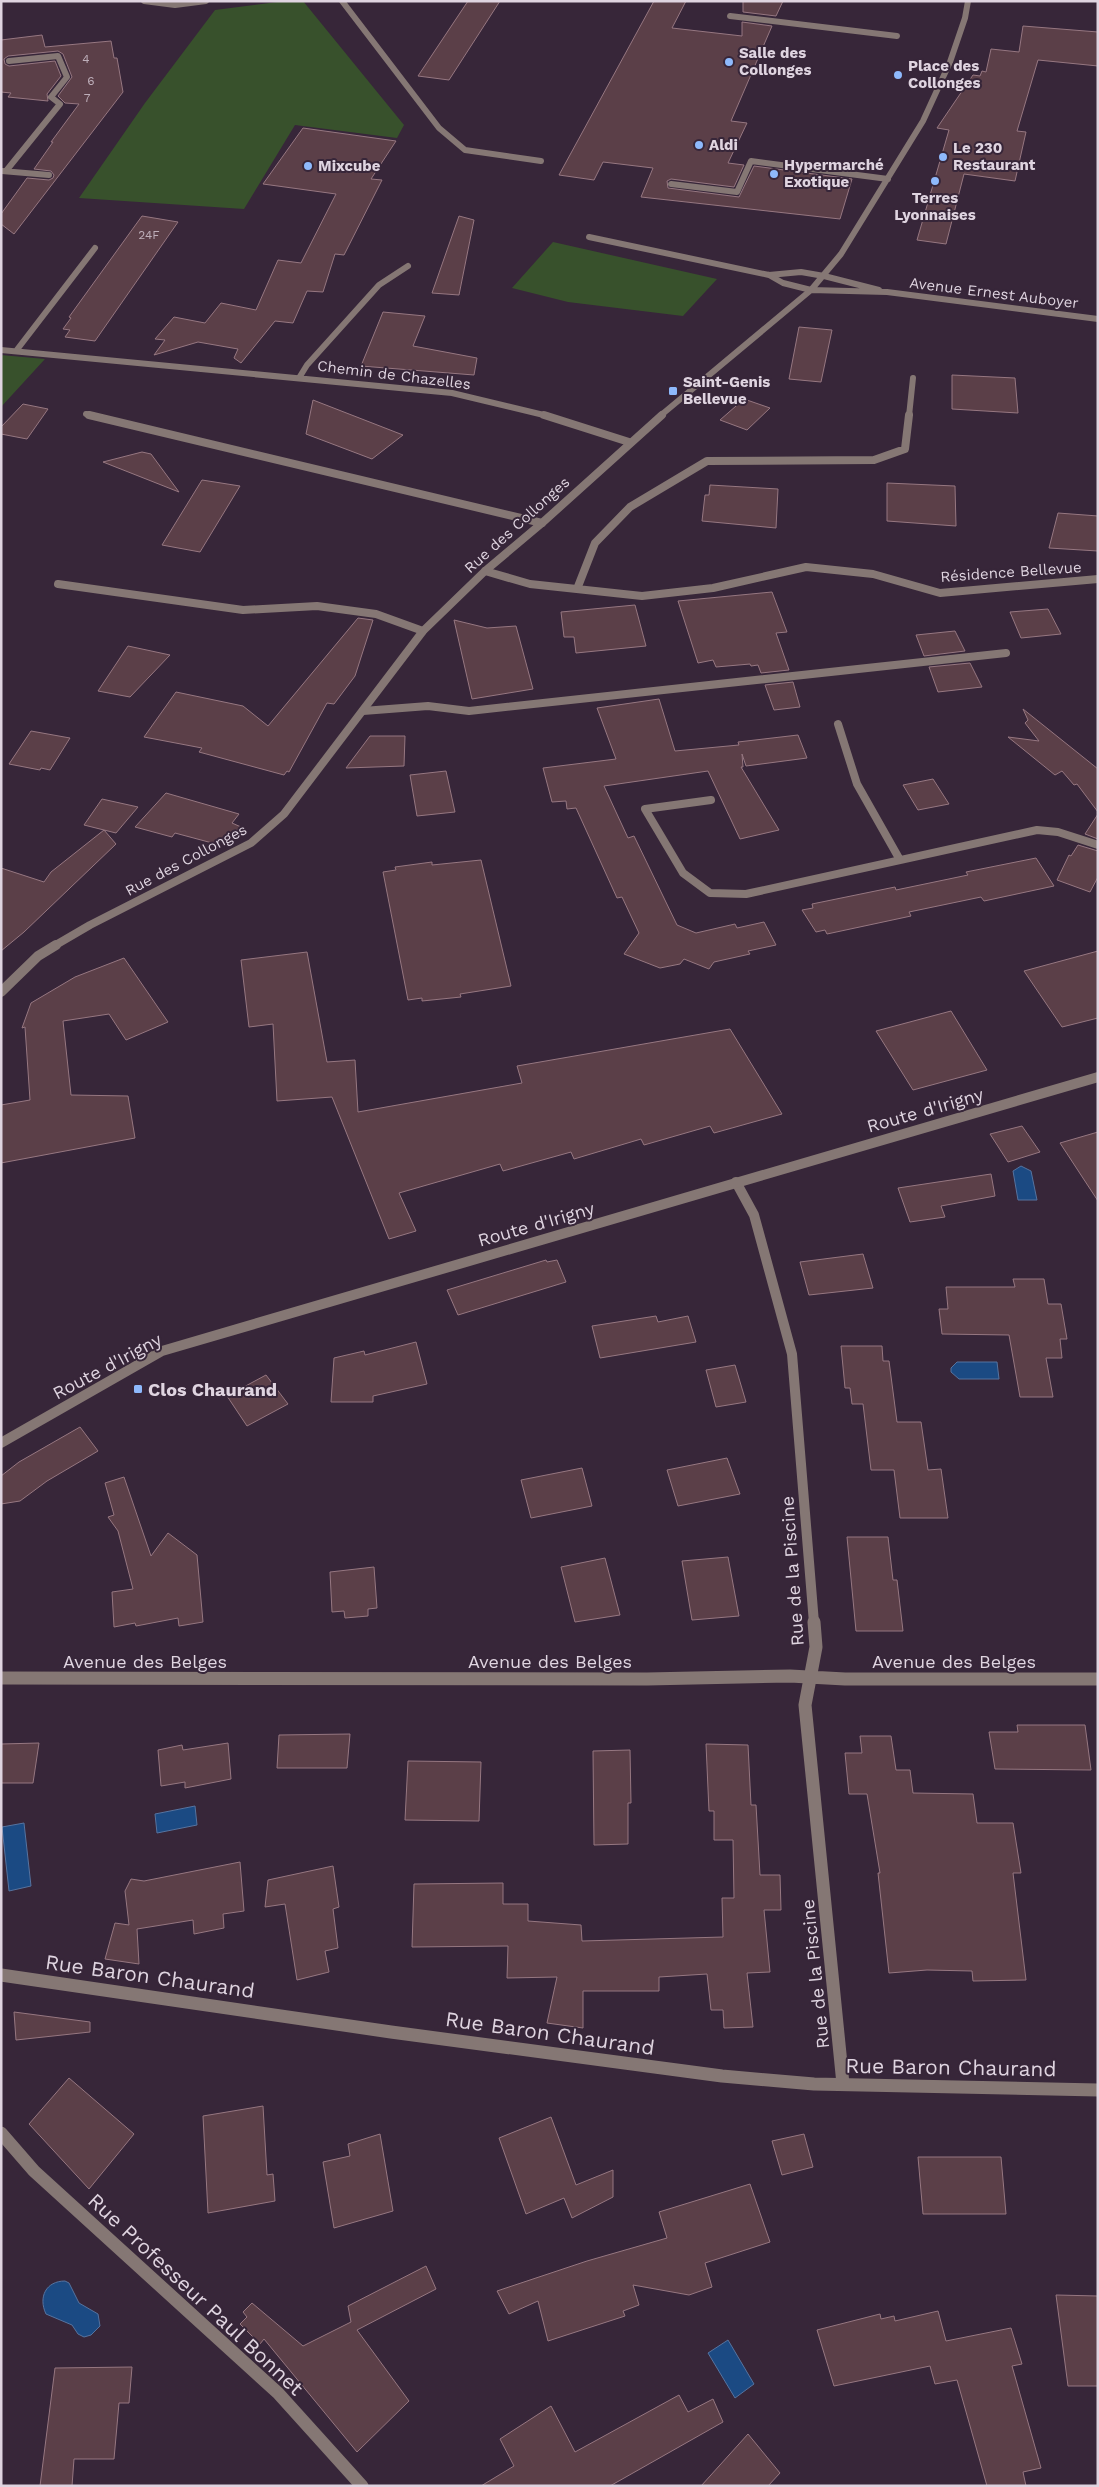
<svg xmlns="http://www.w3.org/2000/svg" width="1099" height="2487" font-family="'Work Sans',sans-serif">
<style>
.green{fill:#38512c}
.water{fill:#1b4a83;stroke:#56739f}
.building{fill:#5b3f48;stroke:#967781}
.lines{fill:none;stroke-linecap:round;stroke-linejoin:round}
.service{stroke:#857774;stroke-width:6}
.minor-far3{stroke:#857774;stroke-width:6}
.minor-far2{stroke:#857774;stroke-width:8}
.minor-far1{stroke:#857774;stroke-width:10}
.minor{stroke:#857774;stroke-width:13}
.tertiary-far2{stroke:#857774;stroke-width:6}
.tertiary-far1{stroke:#857774;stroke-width:8}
.tertiary{stroke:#857774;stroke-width:10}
.poi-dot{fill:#8eb9fc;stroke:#372639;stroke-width:2}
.labels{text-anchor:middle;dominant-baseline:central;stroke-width:4;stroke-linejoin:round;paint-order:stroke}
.far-number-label{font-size:12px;fill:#beafba}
.far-poi-label{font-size:15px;font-weight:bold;fill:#dfd4e0;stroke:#372639;text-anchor:start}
.far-street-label{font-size:15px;fill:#dfd4e0;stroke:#372639}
.street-label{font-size:18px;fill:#dfd4e0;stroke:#372639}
.poi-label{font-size:18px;font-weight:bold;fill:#dfd4e0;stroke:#372639;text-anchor:start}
.near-street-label{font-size:21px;fill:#dfd4e0;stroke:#372639}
</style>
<rect width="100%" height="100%" fill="#372639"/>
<path class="green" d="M 285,1 L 303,1 L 404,125 L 397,138 L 295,125 L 244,209 L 79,198 L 145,103 L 215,10 Z
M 553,242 L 717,279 L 683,316 L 568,302 L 512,288 Z
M 1,355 L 45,359 L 1,407 Z"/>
<path class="water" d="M 1021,1166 L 1031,1171 L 1037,1200 L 1018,1200 L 1013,1171 Z
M 957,1362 L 997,1362 L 999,1379 L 959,1379 L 951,1372 L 951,1368 Z
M 195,1806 L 197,1825 L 157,1833 L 155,1814 Z
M 24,1823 L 31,1886 L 9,1891 L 2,1827 Z
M 65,2281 L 69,2283 L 79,2303 L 98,2314 L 100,2326 L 91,2335 L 84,2337 L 78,2334 L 72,2325 L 46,2314 C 38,2297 46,2281 65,2281 Z
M 728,2340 L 754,2384 L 735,2398 L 708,2353 Z"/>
<path class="building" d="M 468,1 L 500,1 L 449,80 L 418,76 Z
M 654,1 L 686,1 L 672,28 L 742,36 L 742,22 L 772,26 L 731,121 L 747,123 L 728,163 L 744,165 L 734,187 L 671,179 L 667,181 L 668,188 L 739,197 L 754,166 L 852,179 L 840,219 L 641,197 L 653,168 L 603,162 L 594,180 L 559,175 Z
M 743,1 L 783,1 L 776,16 L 743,12 Z
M 1023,26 L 1098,32 L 1098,66 L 1038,60 L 1017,131 L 1026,132 L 1015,181 L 964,174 L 946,244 L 917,240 L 949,130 L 937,128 L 973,75 L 980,76 L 982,71 L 986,72 L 991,49 L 1019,52 Z
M 42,35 L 45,47 L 111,41 L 114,58 L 117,58 L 123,92 L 14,234 L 1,224 L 1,214 L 27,178 L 49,180 L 53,178 L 54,175 L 51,171 L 34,169 L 53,142 L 51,142 L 79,104 L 65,103 L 58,96 L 72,77 L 63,54 L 58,51 L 8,56 L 4,59 L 5,64 L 9,66 L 55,61 L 61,76 L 47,94 L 48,101 L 8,97 L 11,93 L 1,92 L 1,40 Z
M 303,128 L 396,141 L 371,179 L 382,180 L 344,255 L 335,254 L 323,292 L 307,291 L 293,323 L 275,321 L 241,363 L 234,358 L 238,349 L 198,342 L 154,355 L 165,340 L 155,339 L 174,317 L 205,323 L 221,303 L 256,310 L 278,260 L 301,263 L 336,194 L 263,184 Z
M 142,216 L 178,222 L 95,341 L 65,337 L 70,330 L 63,329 L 71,318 L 69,317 Z
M 459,216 L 474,220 L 459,295 L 432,293 Z
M 383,312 L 425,316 L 413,346 L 477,358 L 474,375 L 361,366 Z
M 799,327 L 832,330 L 821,382 L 789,379 Z
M 952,375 L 1015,378 L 1018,413 L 952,409 Z
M 744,399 L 770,408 L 747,430 L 720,420 Z
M 313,400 L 403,435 L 372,459 L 306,434 Z
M 23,404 L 48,409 L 27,439 L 1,434 L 1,427 Z
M 142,452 L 151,454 L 179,492 L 103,462 Z
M 202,480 L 240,486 L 200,552 L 162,545 Z
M 887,483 L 955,486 L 956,526 L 887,521 Z
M 710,485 L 778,489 L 776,528 L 702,521 L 705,495 L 709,495 Z
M 1058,513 L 1098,516 L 1098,551 L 1049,548 Z
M 772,592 L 787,632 L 776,633 L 789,670 L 761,673 L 758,665 L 751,666 L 750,664 L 716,667 L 713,660 L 698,663 L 678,601 Z
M 635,605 L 646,646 L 576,653 L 574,637 L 564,637 L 561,612 Z
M 1048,609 L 1061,634 L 1021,638 L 1010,612 Z
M 358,618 L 373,620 L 355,676 L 334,704 L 327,703 L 289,772 L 287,771 L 284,775 L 199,752 L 202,748 L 144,737 L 176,692 L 243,706 L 268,726 Z
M 454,620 L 487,628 L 516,626 L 533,689 L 472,699 Z
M 955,631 L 965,651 L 924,656 L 916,635 Z
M 128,646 L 170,655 L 130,697 L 98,691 Z
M 970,663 L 982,687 L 938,692 L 929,667 Z
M 793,682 L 800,707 L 774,710 L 765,685 Z
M 659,699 L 675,751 L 739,745 L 738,742 L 798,735 L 807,758 L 746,766 L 742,754 L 743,767 L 741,767 L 779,830 L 740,839 L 708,771 L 604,786 L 628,838 L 634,836 L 677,925 L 696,933 L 735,924 L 737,928 L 764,922 L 776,945 L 748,951 L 750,954 L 714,962 L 709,969 L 684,959 L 680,964 L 660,968 L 624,954 L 639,933 L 622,897 L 617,898 L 576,808 L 567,809 L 566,801 L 552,802 L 543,768 L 616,759 L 597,708 Z
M 1023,709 L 1098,769 L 1098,812 L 1077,784 L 1074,785 L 1062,771 L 1055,775 L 1008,737 L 1039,741 L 1025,723 L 1028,720 Z
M 31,731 L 70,738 L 50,770 L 41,768 L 40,770 L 9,764 Z
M 370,736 L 405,736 L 404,766 L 346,768 Z
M 446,771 L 455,812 L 417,816 L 410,775 Z
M 933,779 L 949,804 L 918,810 L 903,785 Z
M 166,793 L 239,814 L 232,823 L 241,827 L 216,844 L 175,833 L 172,837 L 135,827 Z
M 102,799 L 138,807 L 116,833 L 84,825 Z
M 1098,814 L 1098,839 L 1085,834 Z
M 104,830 L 116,844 L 24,932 L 1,951 L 1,868 L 44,882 L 51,872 Z
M 1078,845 L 1098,851 L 1098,877 L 1090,892 L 1057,880 L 1069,855 L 1071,856 Z
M 1036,858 L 1054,886 L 984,901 L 981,897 L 909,912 L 911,916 L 827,934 L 825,930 L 816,932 L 802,910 L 813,908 L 812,904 L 895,887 L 896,890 L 968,875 L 966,872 Z
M 481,860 L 511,986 L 460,994 L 461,997 L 422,1001 L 422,998 L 408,1000 L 383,872 L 396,870 L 395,867 L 432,862 L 432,865 Z
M 1098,951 L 1098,1018 L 1062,1027 L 1024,971 Z
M 307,952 L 327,1062 L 355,1060 L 358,1112 L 522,1083 L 517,1066 L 730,1029 L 782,1114 L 714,1133 L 710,1126 L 644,1145 L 641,1139 L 574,1159 L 571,1152 L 503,1171 L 500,1164 L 399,1193 L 416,1231 L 389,1239 L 332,1097 L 277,1101 L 273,1024 L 249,1027 L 241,960 Z
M 124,958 L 168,1022 L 126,1040 L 109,1014 L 63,1021 L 71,1095 L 128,1096 L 135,1138 L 1,1163 L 1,1105 L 30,1100 L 25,1027 L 22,1028 L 31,1003 L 75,977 Z
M 951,1011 L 987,1070 L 913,1090 L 876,1031 Z
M 1022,1126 L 1040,1152 L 1008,1162 L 990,1134 Z
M 1098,1132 L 1098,1201 L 1060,1143 Z
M 991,1174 L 995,1196 L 941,1206 L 945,1217 L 910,1222 L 898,1188 Z
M 863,1254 L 873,1288 L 809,1295 L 800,1262 Z
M 546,1260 L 547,1262 L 557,1260 L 566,1282 L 458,1315 L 447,1290 Z
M 1013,1279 L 1044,1279 L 1048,1304 L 1061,1304 L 1067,1339 L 1060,1339 L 1062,1358 L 1046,1358 L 1053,1397 L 1020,1397 L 1009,1335 L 942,1334 L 939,1309 L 948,1309 L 946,1287 L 1015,1287 Z
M 656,1316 L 658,1322 L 688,1316 L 696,1342 L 600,1358 L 592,1326 Z
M 416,1342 L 427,1384 L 373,1396 L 373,1402 L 331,1402 L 334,1358 L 364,1351 L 365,1355 Z
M 841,1346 L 882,1346 L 883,1361 L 889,1361 L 897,1422 L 921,1422 L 928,1470 L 941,1469 L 948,1518 L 900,1518 L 894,1470 L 871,1470 L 863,1404 L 852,1404 L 850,1388 L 845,1388 Z
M 735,1365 L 746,1402 L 716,1407 L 706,1370 Z
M 266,1375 L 288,1404 L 247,1426 L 227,1396 Z
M 80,1427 L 98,1451 L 47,1481 L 20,1501 L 1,1504 L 1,1476 L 19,1462 Z
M 727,1458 L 740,1494 L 678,1506 L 667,1470 Z
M 582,1468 L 592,1506 L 531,1518 L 521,1480 Z
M 124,1477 L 151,1556 L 168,1533 L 197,1555 L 203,1622 L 179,1626 L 178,1618 L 136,1626 L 135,1623 L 114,1627 L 112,1592 L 133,1589 L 118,1531 L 108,1517 L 114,1515 L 105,1483 Z
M 847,1537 L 888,1537 L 893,1580 L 897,1580 L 903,1631 L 856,1631 Z
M 728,1557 L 739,1616 L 692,1620 L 682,1561 Z
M 605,1558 L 620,1615 L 575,1622 L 561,1567 Z
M 374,1567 L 377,1608 L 368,1609 L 368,1616 L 345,1618 L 344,1611 L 332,1612 L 330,1572 Z
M 1017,1725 L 1085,1725 L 1091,1770 L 995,1769 L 989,1732 L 1018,1732 Z
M 350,1734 L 347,1768 L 277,1768 L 279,1735 Z
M 860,1736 L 891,1736 L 896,1770 L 910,1770 L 913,1793 L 973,1794 L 977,1823 L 1013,1823 L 1021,1873 L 1013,1873 L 1026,1980 L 973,1981 L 972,1971 L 927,1970 L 889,1973 L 878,1873 L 880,1873 L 867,1794 L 849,1794 L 845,1753 L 862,1753 Z
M 39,1743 L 33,1783 L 1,1783 L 1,1744 Z
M 228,1743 L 231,1779 L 185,1788 L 185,1782 L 161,1786 L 158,1750 L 182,1745 L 183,1750 Z
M 706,1744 L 748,1745 L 751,1805 L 756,1805 L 760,1875 L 780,1875 L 781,1910 L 764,1910 L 770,1972 L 747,1973 L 753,2027 L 724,2028 L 723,2010 L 711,2010 L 707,1974 L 659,1977 L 659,1991 L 583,1991 L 583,2028 L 547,2023 L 557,1977 L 507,1978 L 508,1946 L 412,1947 L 414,1884 L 503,1883 L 503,1904 L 528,1904 L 528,1921 L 581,1925 L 582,1941 L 723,1937 L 722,1898 L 734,1898 L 733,1840 L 714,1840 L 714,1811 L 709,1811 Z
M 630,1750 L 631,1803 L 628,1803 L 628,1844 L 594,1845 L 593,1751 Z
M 408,1761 L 481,1762 L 479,1821 L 405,1820 Z
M 240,1862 L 244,1911 L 223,1914 L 224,1928 L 194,1934 L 193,1920 L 137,1929 L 139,1964 L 105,1959 L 115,1923 L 129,1925 L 125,1891 L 131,1879 L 144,1881 Z
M 333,1866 L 339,1907 L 333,1909 L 338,1948 L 325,1951 L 329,1972 L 297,1980 L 285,1904 L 265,1907 L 268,1880 Z
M 14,2012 L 90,2022 L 90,2032 L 16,2040 Z
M 69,2078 L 134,2134 L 89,2189 L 29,2124 Z
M 263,2106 L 267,2175 L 273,2174 L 275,2201 L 208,2213 L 203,2116 Z
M 551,2117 L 576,2185 L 613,2170 L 613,2197 L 572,2218 L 564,2198 L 526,2214 L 499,2138 Z
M 380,2134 L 393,2211 L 334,2228 L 323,2162 L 350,2156 L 348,2144 Z
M 804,2134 L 813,2167 L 782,2175 L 772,2141 Z
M 918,2157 L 1001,2157 L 1006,2214 L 923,2214 Z
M 750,2184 L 770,2242 L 705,2263 L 712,2287 L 689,2295 L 633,2285 L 639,2305 L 623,2311 L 625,2316 L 548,2341 L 538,2301 L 509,2314 L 497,2291 L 587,2261 L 667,2238 L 659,2212 Z
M 426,2266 L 436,2289 L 357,2330 L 409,2401 L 357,2452 L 264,2339 L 260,2344 L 240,2324 L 247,2317 L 243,2312 L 252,2303 L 303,2346 L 351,2322 L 348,2306 Z
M 1056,2295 L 1098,2296 L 1098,2386 L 1068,2386 Z
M 938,2311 L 946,2341 L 1011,2328 L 1022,2364 L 1012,2366 L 1041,2468 L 1023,2472 L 1026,2486 L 987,2486 L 957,2380 L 935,2384 L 930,2366 L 834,2386 L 817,2330 L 880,2314 L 881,2319 L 894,2316 L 895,2321 Z
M 132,2367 L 129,2403 L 119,2403 L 114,2459 L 74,2459 L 72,2486 L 40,2486 L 55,2368 Z
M 679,2395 L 688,2412 L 713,2399 L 723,2422 L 610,2486 L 481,2486 L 514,2466 L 500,2439 L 551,2406 L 575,2452 Z
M 748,2434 L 780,2473 L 768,2486 L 701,2486 Z"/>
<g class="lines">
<path class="service" d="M 589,237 L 769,275 L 801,272 L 824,276
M 769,275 L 783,283 L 811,290"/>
<path class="minor-far3" d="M 144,1 L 175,5 L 206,1
M 342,1 L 439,128 L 465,150 L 541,161
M 730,16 L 897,36
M 2,171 L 49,175
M 6,171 L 60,104 L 51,97 L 67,77 L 58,56 L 9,61
M 671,184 L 737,192 L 751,161 L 888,179
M 1,350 L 452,393 L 548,416
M 16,351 L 95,248
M 299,378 L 307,365 L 379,285 L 408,266
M 86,414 L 95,416
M 909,416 L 913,378"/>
<path class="minor-far2" d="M 89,415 L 542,523
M 544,415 L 629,442
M 485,571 L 530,584 L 642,596 L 713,588 L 806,567 L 873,574 L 940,593 L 1098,579
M 58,584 L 243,610 L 317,606 L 376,614 L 423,631
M 577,589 L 595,543 L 630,507 L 707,461 L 874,460 L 905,449 L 909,415
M 363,711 L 428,706 L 469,711 L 1006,653
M 838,724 L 857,784 L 900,860
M 711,800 L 645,809 L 683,873 L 710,893 L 746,894 L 1037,830 L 1058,832 L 1098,845"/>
<path class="minor-far1" d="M 736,1182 L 754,1215 L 792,1354 L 814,1623"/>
<path class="minor" d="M 814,1622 L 816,1647 L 805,1705 L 843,2084
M 1,1678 L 647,1679 L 790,1676 L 845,1679 L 1098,1679
M 1,1975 L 391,2032 L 722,2076 L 814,2084 L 1098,2090
M 1,2133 L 34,2171 L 278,2393 L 362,2486"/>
<path class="tertiary-far2" d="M 824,276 L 879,290
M 811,290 L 887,292 L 1098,319
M 660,416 L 811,290 L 841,254 L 923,121 L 950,62 L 965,18 L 968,1"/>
<path class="tertiary-far1" d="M 54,946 L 90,925 L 251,843 L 284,814 L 423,631 L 485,571 L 542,523 L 662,415"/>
<path class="tertiary" d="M 1,992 L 38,956 L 56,945
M 1,1443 L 162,1351 L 1098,1077"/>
</g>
<g class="poi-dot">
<circle cx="729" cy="62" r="5"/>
<circle cx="898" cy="75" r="5"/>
<circle cx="699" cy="145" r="5"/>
<circle cx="943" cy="157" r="5"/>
<circle cx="308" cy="166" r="5"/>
<circle cx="774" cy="174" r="5"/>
<circle cx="935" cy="181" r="5"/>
<rect x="668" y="386" width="10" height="10" rx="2.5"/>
<rect x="133" y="1384" width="10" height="10" rx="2.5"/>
</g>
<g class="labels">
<g class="far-number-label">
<text x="86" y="59">4</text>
<text x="91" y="81">6</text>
<text x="87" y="98">7</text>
<text x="149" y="235">24F</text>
</g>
<g class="far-poi-label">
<text x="739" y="53">Salle des<tspan x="739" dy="17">Collonges</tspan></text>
<text x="908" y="66">Place des<tspan x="908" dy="17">Collonges</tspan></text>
<text x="709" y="145">Aldi</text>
<text x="953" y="148">Le 230<tspan x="953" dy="17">Restaurant</tspan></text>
<text x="784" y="165">Hypermarché<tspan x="784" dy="17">Exotique</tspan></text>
<text x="318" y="166">Mixcube</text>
<text x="935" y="198" text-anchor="middle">Terres<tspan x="935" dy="17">Lyonnaises</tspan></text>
<text x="683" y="382">Saint-Genis<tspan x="683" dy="17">Bellevue</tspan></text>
</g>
<g class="far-street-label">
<text transform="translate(994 293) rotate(7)">Avenue Ernest Auboyer</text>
<text transform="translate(394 375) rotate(7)">Chemin de Chazelles</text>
<text transform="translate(517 525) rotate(-42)">Rue des Collonges</text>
<text transform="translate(1011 572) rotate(-4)">Résidence Bellevue</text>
<text transform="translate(186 860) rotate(-28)">Rue des Collonges</text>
</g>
<g class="street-label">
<text transform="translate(925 1110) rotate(-16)">Route d'Irigny</text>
<text transform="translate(536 1224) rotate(-16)">Route d'Irigny</text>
<text transform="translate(107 1366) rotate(-28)">Route d'Irigny</text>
<text transform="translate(792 1571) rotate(-94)">Rue de la Piscine</text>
<text x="145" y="1661">Avenue des Belges</text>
<text x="550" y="1661">Avenue des Belges</text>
<text x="954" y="1661">Avenue des Belges</text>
<text transform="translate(815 1974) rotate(-96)">Rue de la Piscine</text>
</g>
<g class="poi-label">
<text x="148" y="1389">Clos Chaurand</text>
</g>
<g class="near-street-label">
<text transform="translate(150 1976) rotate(8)">Rue Baron Chaurand</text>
<text transform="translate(550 2033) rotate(8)">Rue Baron Chaurand</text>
<text transform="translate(951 2067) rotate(1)">Rue Baron Chaurand</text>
<text transform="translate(196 2294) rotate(43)">Rue Professeur Paul Bonnet</text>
</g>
</g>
<rect width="1099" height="2487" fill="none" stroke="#dfd4e0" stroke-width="5"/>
</svg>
